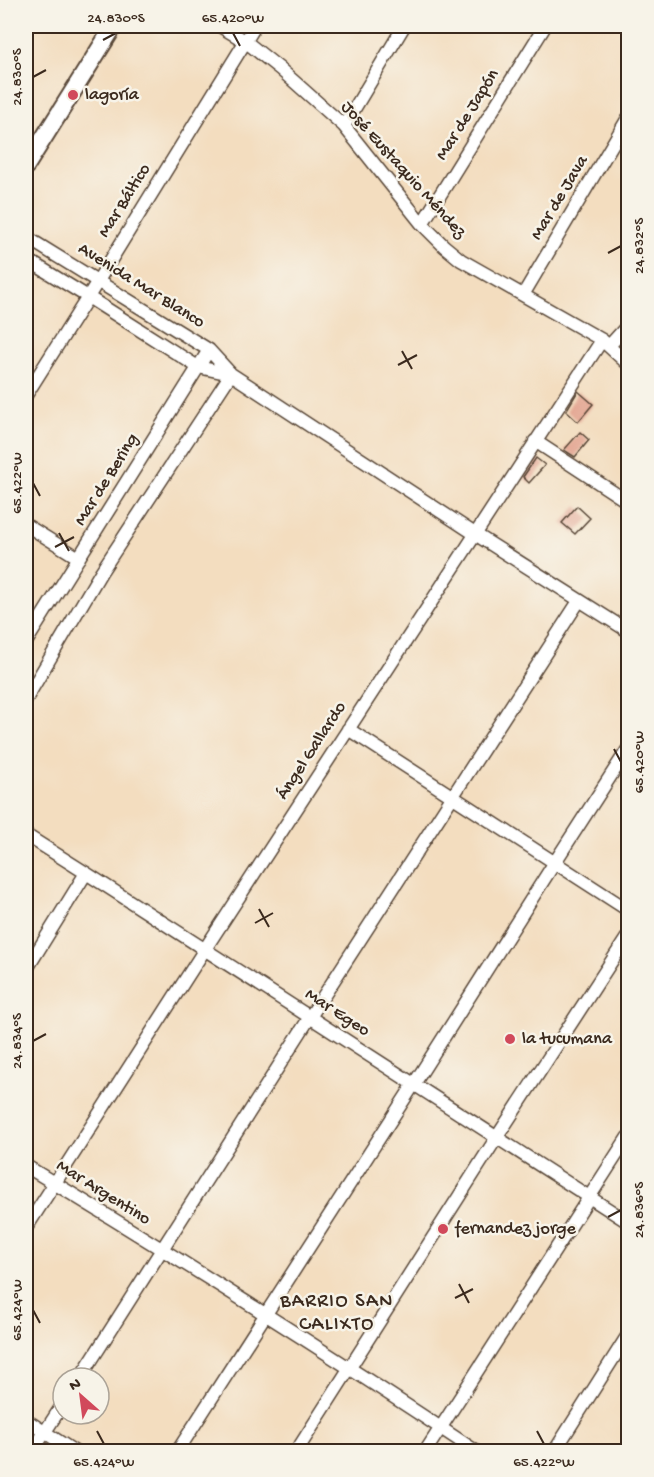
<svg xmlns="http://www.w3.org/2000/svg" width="654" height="1477" font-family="'Gochi Hand',sans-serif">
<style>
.building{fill:#e3a591}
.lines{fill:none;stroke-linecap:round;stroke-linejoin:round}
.street-casing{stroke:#574536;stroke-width:15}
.secondary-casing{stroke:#574536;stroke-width:20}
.street{stroke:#fff;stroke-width:12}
.secondary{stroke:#fff;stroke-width:16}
.ticks{fill:none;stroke:#3b2a1e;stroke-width:2}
.poi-dot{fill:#d1495b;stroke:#f7f3e8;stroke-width:2}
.labels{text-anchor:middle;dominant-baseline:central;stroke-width:5;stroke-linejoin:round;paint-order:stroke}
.poi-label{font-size:18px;fill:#3b2a1e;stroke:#f7f3e8;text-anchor:start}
.street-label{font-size:18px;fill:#3b2a1e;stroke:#f7f3e8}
.neighbourhood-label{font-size:20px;letter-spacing:1.5px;fill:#3b2a1e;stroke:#f7f3e8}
.neatline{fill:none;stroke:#3b2a1e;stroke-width:2}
.ticks-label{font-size:15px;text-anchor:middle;fill:#3b2a1e}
</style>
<rect width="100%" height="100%" fill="#f7f3e8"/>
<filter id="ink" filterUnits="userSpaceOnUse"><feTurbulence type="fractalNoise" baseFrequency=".0167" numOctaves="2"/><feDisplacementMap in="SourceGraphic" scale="12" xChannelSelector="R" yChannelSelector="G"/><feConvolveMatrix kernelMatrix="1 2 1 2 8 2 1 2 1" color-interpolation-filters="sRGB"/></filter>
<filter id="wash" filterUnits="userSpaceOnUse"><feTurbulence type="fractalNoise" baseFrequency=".008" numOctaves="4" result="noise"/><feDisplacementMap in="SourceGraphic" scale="24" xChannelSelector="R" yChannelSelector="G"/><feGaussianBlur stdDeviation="1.35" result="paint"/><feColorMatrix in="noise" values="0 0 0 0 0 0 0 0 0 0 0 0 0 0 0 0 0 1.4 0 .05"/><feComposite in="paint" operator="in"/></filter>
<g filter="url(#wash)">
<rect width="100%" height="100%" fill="#f3ddbf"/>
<g id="blocks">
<path class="building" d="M 578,391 L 593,404 L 578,422 L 566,411 Z
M 580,432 L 589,440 L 575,457 L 564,450 Z
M 536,458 L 545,465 L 529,483 L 523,477 Z
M 577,506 L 590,518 L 575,534 L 562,523 Z"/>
</g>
</g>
<g filter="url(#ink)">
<use href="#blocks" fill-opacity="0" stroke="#574536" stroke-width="1.5"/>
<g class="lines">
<g class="street-casing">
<path id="street" d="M 220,26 L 245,41 L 280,69 L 344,126 L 422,224 L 444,246 L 461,260 L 602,340 L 628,364
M 344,126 L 404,26
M 422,224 L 545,26
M 26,237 L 209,350 L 231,374
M 26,259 L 88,297 L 198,367 L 231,374 L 475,534 L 628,631
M 523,295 L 628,118
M 609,346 L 628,325
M 26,395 L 88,297 L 255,26
M 535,441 L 628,502
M 26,525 L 79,558
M 26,642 L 209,350
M 26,699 L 101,572 L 231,374
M 348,729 L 628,910
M 26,835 L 86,873 L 628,1222
M 26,970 L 86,873
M 26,1166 C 178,1258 329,1353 477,1452
M 26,1228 L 205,949 L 602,340
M 80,1378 L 310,1017 L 579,601
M 26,1420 L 75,1452
M 32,1452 L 63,1404
M 177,1452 L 414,1084 L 555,862 L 628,749
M 296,1452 L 497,1137 L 628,936
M 425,1452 L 628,1137
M 554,1452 L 628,1335"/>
</g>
<g class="secondary-casing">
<path id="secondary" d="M 26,166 L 114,26"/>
</g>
<use href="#street" class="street"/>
<use href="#secondary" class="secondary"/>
</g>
</g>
<path class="ticks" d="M 233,33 L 240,46M 103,40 L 116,33M 33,77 L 46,70M 608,253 L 621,246M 402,351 L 412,369M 398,365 L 417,355M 33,483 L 40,496M 59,533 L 69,551M 55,547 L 74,537M 614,749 L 621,762M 259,909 L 269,927M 255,923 L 273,913M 33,1041 L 46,1034M 608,1217 L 621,1210M 459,1284 L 469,1303M 455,1298 L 473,1289M 33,1310 L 40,1323M 97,1431 L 104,1444M 537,1431 L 544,1444"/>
<g class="poi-dot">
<circle cx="73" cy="95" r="6"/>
<circle cx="510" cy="1039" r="6"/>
<circle cx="443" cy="1229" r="6"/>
</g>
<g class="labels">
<g class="poi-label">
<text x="85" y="95">lagoría</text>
<text x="522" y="1039">la tucumana</text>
<text x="455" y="1229">fernandez jorge</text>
</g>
<g class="street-label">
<text transform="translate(468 115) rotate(-58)">Mar de Japón</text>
<text transform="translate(403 170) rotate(48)">José Eustaquio Méndez</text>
<text transform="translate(560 198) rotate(-59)">Mar de Java</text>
<text transform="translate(125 201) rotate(-58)">Mar Báltico</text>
<text transform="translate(141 286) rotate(32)">Avenida Mar Blanco</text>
<text transform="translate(107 480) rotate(-58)">Mar de Bering</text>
<text transform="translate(312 751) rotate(-57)">Ángel Gallardo</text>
<text transform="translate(337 1013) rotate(33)">Mar Egeo</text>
<text transform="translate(103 1193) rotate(32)">Mar Argentino</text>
</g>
<g class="neighbourhood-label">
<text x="337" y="1302">BARRIO SAN<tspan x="337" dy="23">CALIXTO</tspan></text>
</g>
</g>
<rect width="654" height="1477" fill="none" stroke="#f7f3e8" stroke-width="66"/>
<g transform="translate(81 1396) rotate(332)"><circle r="28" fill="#f7f3e8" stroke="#aca397" stroke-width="1.5"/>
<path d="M0-4.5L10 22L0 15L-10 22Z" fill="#d1495b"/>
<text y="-9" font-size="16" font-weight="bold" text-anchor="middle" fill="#3b2a1e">N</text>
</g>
<rect x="33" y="33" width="588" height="1411" class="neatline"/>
<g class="ticks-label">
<text x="116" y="22">24.830°S</text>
<text x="233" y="22">65.420°W</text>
<text transform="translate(16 77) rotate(-90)" y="5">24.830°S</text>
<text transform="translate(638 246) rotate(-90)" y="5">24.832°S</text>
<text transform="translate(16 483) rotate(-90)" y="5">65.422°W</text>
<text transform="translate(638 762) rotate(-90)" y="5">65.420°W</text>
<text transform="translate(16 1041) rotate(-90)" y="5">24.834°S</text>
<text transform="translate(638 1210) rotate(-90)" y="5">24.836°S</text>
<text transform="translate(16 1310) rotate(-90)" y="5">65.424°W</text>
<text x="104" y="1466">65.424°W</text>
<text x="544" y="1466">65.422°W</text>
</g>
</svg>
